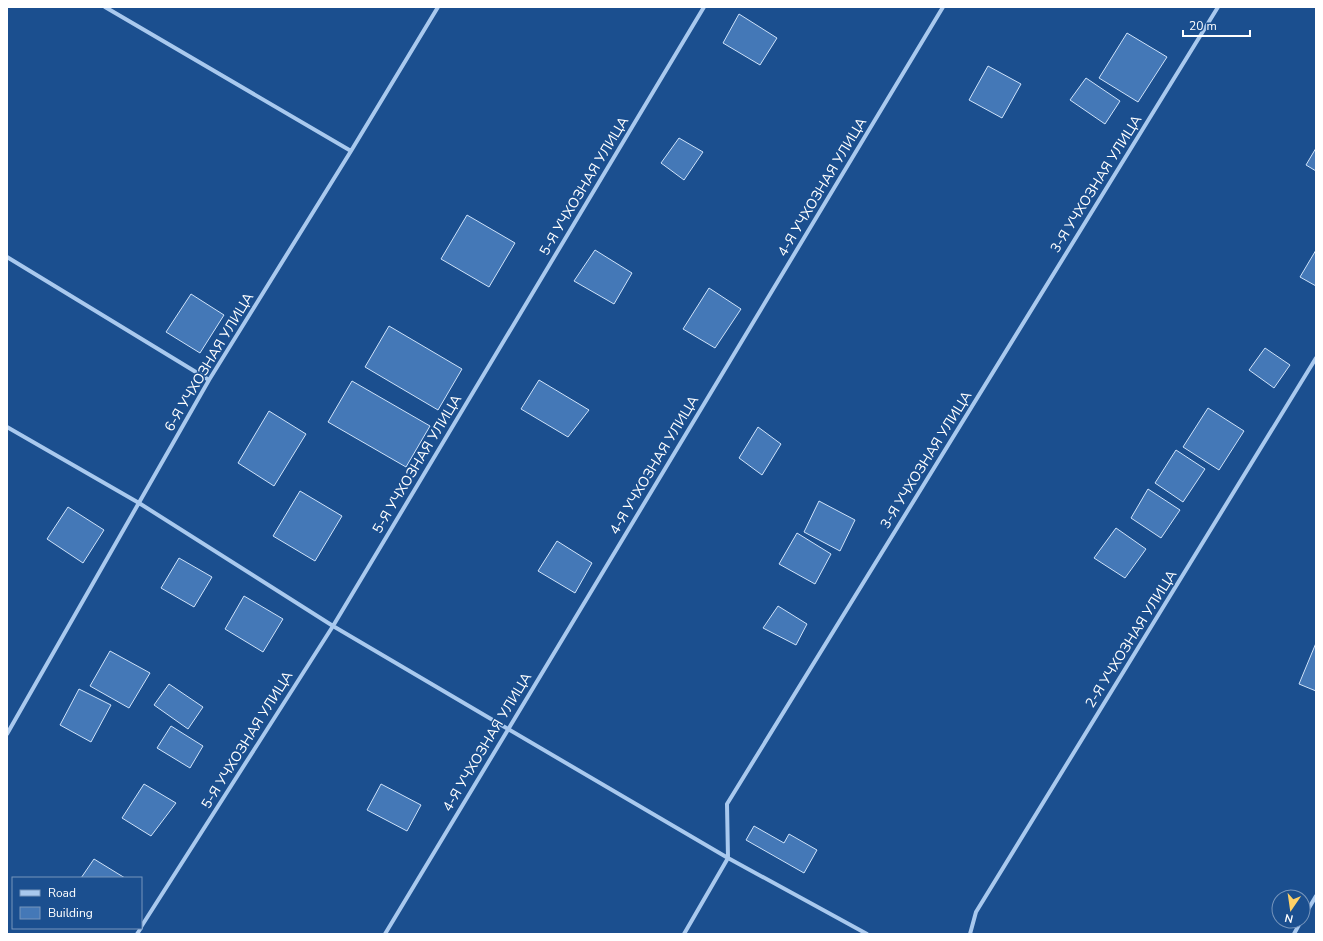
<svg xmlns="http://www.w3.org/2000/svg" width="1323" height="941" font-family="'Nunito Sans',sans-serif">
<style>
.building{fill:#4478b7;stroke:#cfe3fa}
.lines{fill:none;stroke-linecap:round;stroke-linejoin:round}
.street{stroke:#a9c9ee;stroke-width:4}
.labels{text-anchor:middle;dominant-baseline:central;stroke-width:3;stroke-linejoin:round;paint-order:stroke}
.street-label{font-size:14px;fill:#fff;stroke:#1b4f8f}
</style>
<rect width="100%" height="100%" fill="#1b4f8f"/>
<path class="building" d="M 739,14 L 777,38 L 760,65 L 723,43 Z
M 1127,33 L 1167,57 L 1138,102 L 1099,78 Z
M 988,66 L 1021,84 L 1002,118 L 969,100 Z
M 1086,78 L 1120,101 L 1105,124 L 1070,100 Z
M 679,138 L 703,152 L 684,180 L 661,163 Z
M 1316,148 L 1316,171 L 1306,165 Z
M 467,215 L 515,243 L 489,287 L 441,259 Z
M 595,250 L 632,273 L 614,304 L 574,281 Z
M 1316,250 L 1316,286 L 1300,277 Z
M 709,288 L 741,309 L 715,348 L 683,329 Z
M 191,294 L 224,315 L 200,353 L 166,332 Z
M 389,326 L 462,369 L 438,410 L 365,367 Z
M 1265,348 L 1290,365 L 1274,388 L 1249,370 Z
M 539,380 L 589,410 L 568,437 L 521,409 Z
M 352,381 L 430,426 L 406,467 L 328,422 Z
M 1208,408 L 1244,431 L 1219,470 L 1183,447 Z
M 269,411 L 306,434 L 274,486 L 238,463 Z
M 758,427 L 781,444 L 762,475 L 739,458 Z
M 1176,450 L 1205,469 L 1183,502 L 1155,483 Z
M 1148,489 L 1180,510 L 1161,538 L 1131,518 Z
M 300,491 L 342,516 L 315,561 L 273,536 Z
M 819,501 L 855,520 L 840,551 L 804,532 Z
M 68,507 L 104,530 L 83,563 L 47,539 Z
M 1116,528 L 1146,549 L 1125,578 L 1094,558 Z
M 797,533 L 831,554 L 815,584 L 779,564 Z
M 557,541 L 592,563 L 575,593 L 538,571 Z
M 179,558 L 212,577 L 194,607 L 161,588 Z
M 244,596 L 283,619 L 263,652 L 225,629 Z
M 778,606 L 807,624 L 796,645 L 763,628 Z
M 1316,643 L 1316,691 L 1299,684 Z
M 110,651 L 150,673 L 129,708 L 90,686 Z
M 169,684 L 203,707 L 188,729 L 154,705 Z
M 79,689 L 111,705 L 91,742 L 60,725 Z
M 171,726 L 203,746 L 190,768 L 157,748 Z
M 144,784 L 176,803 L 151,836 L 122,818 Z
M 381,784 L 421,805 L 407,831 L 367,810 Z
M 754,826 L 784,843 L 789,834 L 817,850 L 804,873 L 746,840 Z
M 94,859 L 125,878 L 81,878 Z"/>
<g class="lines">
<path class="street" d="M 105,7 L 351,151
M 7,257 L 209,380
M 7,427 L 139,503 L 333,626 L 508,729 L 728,858 L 867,934
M 7,734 L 209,380 L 351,151 L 438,7
M 1303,918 L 1316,896
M 141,927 L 333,626 L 704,7
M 137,934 L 141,928
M 385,934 L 943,7
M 684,934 L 728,858 L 727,804 L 1218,7
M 970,934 L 976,912 L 1316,358
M 1294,934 L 1301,921"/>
</g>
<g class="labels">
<g class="street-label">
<text transform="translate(1096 184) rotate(-58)">3-Я УЧХОЗНАЯ УЛИЦА</text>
<text transform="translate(584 186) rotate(-59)">5-Я УЧХОЗНАЯ УЛИЦА</text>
<text transform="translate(822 187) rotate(-59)">4-Я УЧХОЗНАЯ УЛИЦА</text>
<text transform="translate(209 362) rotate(-59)">6-Я УЧХОЗНАЯ УЛИЦА</text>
<text transform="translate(926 460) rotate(-58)">3-Я УЧХОЗНАЯ УЛИЦА</text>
<text transform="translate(417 464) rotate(-59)">5-Я УЧХОЗНАЯ УЛИЦА</text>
<text transform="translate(654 465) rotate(-59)">4-Я УЧХОЗНАЯ УЛИЦА</text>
<text transform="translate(1131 639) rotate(-58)">2-Я УЧХОЗНАЯ УЛИЦА</text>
<text transform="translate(247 740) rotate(-58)">5-Я УЧХОЗНАЯ УЛИЦА</text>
<text transform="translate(487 742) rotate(-59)">4-Я УЧХОЗНАЯ УЛИЦА</text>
</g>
</g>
<rect width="1323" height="941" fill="none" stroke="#ffffff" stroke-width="16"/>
<rect x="12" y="877" width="130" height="52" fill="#1b4f8f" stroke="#7695bc"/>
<rect x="20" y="890" width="20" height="6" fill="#a9c9ee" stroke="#7695bc"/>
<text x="48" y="897" font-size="12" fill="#ffffff">Road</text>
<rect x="20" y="907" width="20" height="12" fill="#4478b7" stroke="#7695bc"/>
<text x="48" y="917" font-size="12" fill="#ffffff">Building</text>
<g transform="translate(1291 909) rotate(193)"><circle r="19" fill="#1b4f8f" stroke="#7695bc"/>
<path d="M0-3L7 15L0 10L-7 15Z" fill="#ffd166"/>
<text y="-6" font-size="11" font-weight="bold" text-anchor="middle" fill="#ffffff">N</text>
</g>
<path d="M1183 30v6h67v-6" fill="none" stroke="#ffffff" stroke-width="2"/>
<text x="1189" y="30" font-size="12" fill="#ffffff" stroke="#1b4f8f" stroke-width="3" paint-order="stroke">20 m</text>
</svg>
